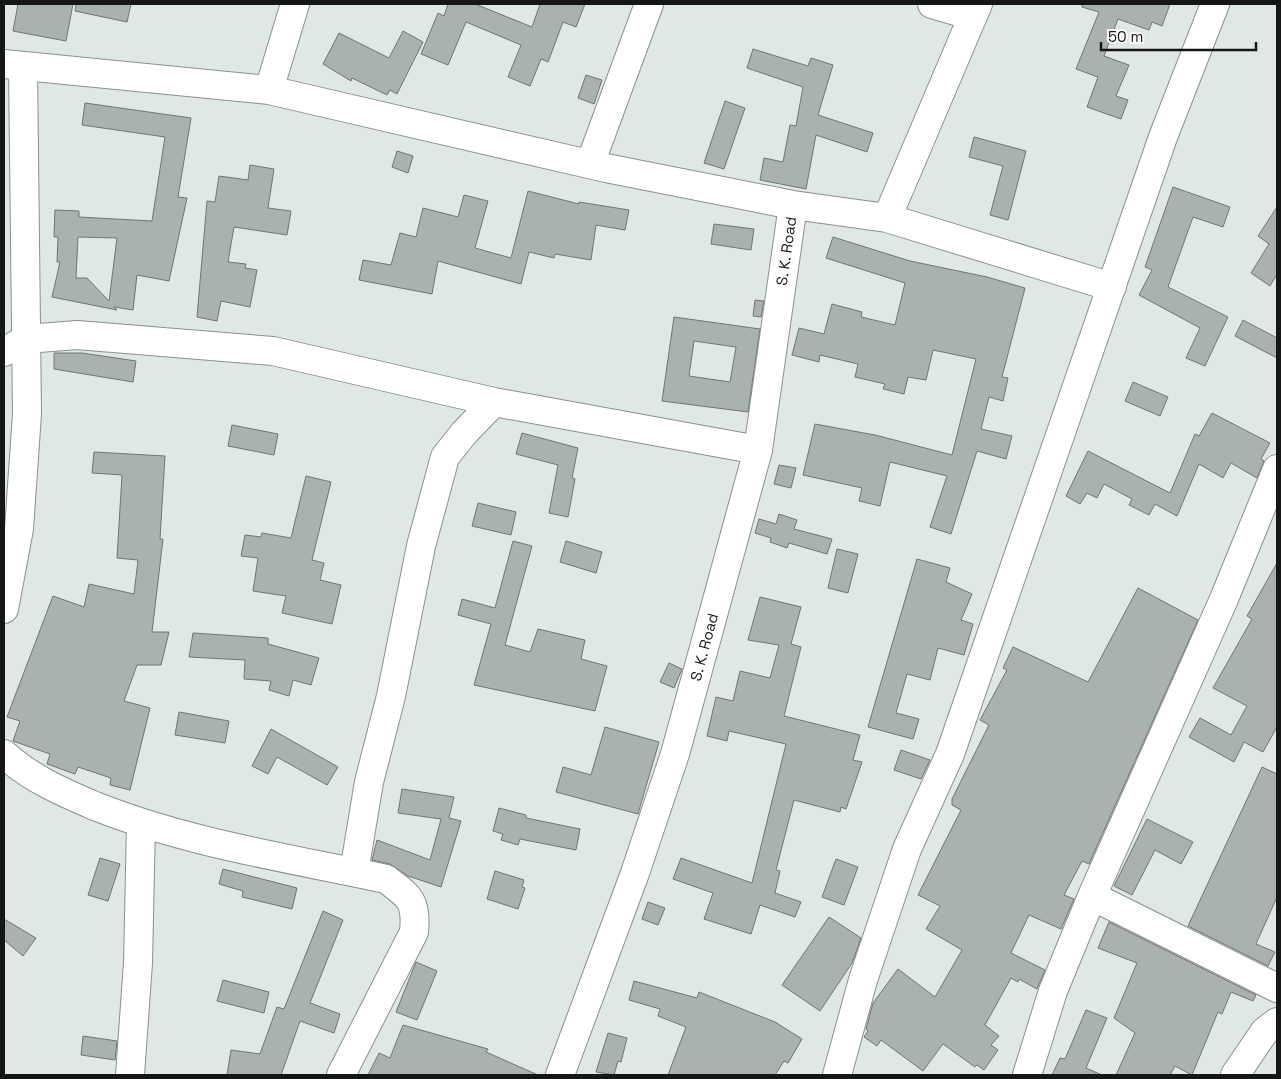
<svg xmlns="http://www.w3.org/2000/svg" width="1281" height="1079" font-family="'Space Grotesk',sans-serif">
<style>
.building{fill:#aab2b1;stroke:#6e7574;fill-rule:evenodd}
.lines{fill:none;stroke-linecap:round;stroke-linejoin:round}
.minor-casing{stroke:#899190;stroke-width:30}
.minor{stroke:#fff;stroke-width:28}
.labels{text-anchor:middle;dominant-baseline:central;stroke-width:4;stroke-linejoin:round;paint-order:stroke}
.street-label{font-size:15px;fill:#141716;stroke:#fff}
</style>
<rect width="100%" height="100%" fill="#dfe8e7"/>
<path class="building" d="M 18,4 L 73,4 L 66,41 L 13,31 Z
M 76,4 L 131,4 L 127,22 L 75,11 Z
M 448,4 L 475,4 L 532,27 L 540,4 L 585,4 L 576,27 L 563,22 L 548,62 L 541,59 L 530,86 L 508,77 L 521,45 L 466,22 L 448,65 L 421,54 L 438,13 L 444,16 Z
M 1082,4 L 1170,4 L 1162,26 L 1152,22 L 1149,30 L 1118,19 L 1104,56 L 1129,65 L 1116,96 L 1128,100 L 1121,119 L 1087,107 L 1098,77 L 1076,69 L 1099,12 L 1082,7 Z
M 403,31 L 423,42 L 397,94 L 390,90 L 387,95 L 352,78 L 351,81 L 323,64 L 339,33 L 389,58 Z
M 753,49 L 808,66 L 811,58 L 833,65 L 818,115 L 873,133 L 867,152 L 816,135 L 806,189 L 760,180 L 764,158 L 783,162 L 790,125 L 796,126 L 803,87 L 747,68 Z
M 586,75 L 602,80 L 594,104 L 578,98 Z
M 725,101 L 745,108 L 724,169 L 704,163 Z
M 85,103 L 191,118 L 178,197 L 187,198 L 169,281 L 137,275 L 133,310 L 114,307 L 117,310 L 52,297 L 60,262 L 57,262 L 58,237 L 54,237 L 55,210 L 79,211 L 79,217 L 152,221 L 165,137 L 82,125 ZM 78,237 L 117,238 L 109,301 L 87,278 L 76,278 Z
M 974,137 L 1026,151 L 1008,220 L 990,215 L 1003,166 L 969,157 Z
M 397,151 L 413,156 L 408,173 L 392,167 Z
M 250,165 L 274,169 L 268,208 L 291,211 L 287,235 L 234,227 L 228,262 L 246,264 L 245,268 L 257,270 L 250,307 L 221,301 L 217,321 L 197,317 L 207,201 L 215,202 L 219,176 L 248,180 Z
M 1173,187 L 1230,207 L 1223,227 L 1193,217 L 1168,287 L 1228,317 L 1205,366 L 1186,358 L 1200,328 L 1139,295 L 1152,270 L 1145,267 Z
M 528,191 L 579,204 L 579,202 L 629,210 L 625,230 L 596,225 L 591,260 L 555,254 L 554,258 L 529,252 L 521,284 L 438,261 L 432,294 L 359,280 L 363,260 L 391,265 L 400,233 L 416,237 L 423,208 L 458,217 L 464,195 L 488,201 L 475,248 L 511,258 Z
M 1277,207 L 1277,274 L 1270,286 L 1251,273 L 1269,244 L 1258,236 Z
M 714,224 L 754,229 L 751,250 L 711,244 Z
M 833,237 L 910,261 L 987,277 L 1025,288 L 1002,377 L 1008,378 L 1003,401 L 989,397 L 981,429 L 1012,436 L 1006,459 L 977,451 L 951,534 L 930,527 L 947,476 L 890,462 L 880,506 L 859,501 L 862,488 L 803,475 L 815,424 L 875,435 L 952,455 L 976,359 L 933,350 L 926,380 L 908,377 L 904,394 L 883,389 L 885,384 L 855,377 L 858,364 L 820,355 L 819,362 L 792,355 L 799,328 L 824,334 L 832,304 L 862,312 L 861,317 L 895,325 L 905,283 L 826,258 Z
M 755,300 L 764,301 L 761,317 L 753,316 Z
M 674,317 L 760,329 L 748,412 L 662,401 ZM 694,341 L 736,347 L 730,382 L 689,376 Z
M 1243,320 L 1277,338 L 1277,358 L 1235,336 Z
M 54,353 L 82,353 L 136,361 L 133,382 L 54,369 Z
M 1133,382 L 1168,397 L 1160,416 L 1125,401 Z
M 1212,413 L 1270,443 L 1261,459 L 1264,461 L 1257,478 L 1231,463 L 1223,478 L 1199,464 L 1177,516 L 1155,504 L 1149,515 L 1129,505 L 1132,499 L 1104,484 L 1097,498 L 1087,493 L 1080,504 L 1066,496 L 1088,451 L 1170,493 L 1195,434 L 1199,436 Z
M 232,425 L 278,434 L 274,455 L 228,446 Z
M 522,433 L 578,448 L 572,478 L 575,479 L 568,517 L 549,513 L 558,465 L 516,454 Z
M 94,452 L 165,456 L 160,539 L 163,539 L 152,632 L 169,632 L 161,665 L 137,665 L 124,701 L 150,708 L 130,790 L 110,785 L 111,778 L 78,767 L 75,774 L 47,764 L 50,754 L 13,741 L 20,721 L 7,717 L 53,596 L 84,607 L 89,584 L 134,594 L 138,560 L 117,558 L 122,475 L 92,473 Z
M 779,465 L 796,468 L 791,488 L 774,484 Z
M 306,476 L 331,482 L 312,560 L 324,563 L 320,580 L 341,585 L 332,624 L 282,613 L 286,596 L 253,591 L 258,558 L 241,556 L 245,535 L 261,537 L 262,533 L 291,538 Z
M 478,503 L 516,512 L 511,535 L 472,526 Z
M 779,514 L 797,520 L 794,529 L 832,539 L 827,554 L 789,543 L 787,548 L 770,542 L 771,538 L 755,533 L 759,519 L 776,524 Z
M 513,541 L 532,546 L 505,645 L 530,652 L 538,629 L 585,640 L 581,659 L 607,666 L 595,711 L 474,685 L 491,624 L 458,615 L 462,599 L 495,608 Z
M 566,541 L 602,552 L 596,573 L 560,562 Z
M 837,549 L 858,554 L 848,593 L 828,588 Z
M 917,559 L 950,568 L 946,582 L 972,594 L 961,620 L 973,624 L 964,655 L 938,648 L 930,680 L 907,674 L 896,713 L 919,719 L 913,739 L 868,727 Z
M 1277,563 L 1277,727 L 1263,752 L 1244,742 L 1234,762 L 1189,737 L 1200,718 L 1231,735 L 1247,706 L 1213,688 L 1252,619 L 1247,616 Z
M 1138,588 L 1198,620 L 1089,864 L 1082,861 L 1064,895 L 1074,899 L 1061,929 L 1029,915 L 1011,953 L 1045,970 L 1037,989 L 1019,979 L 1018,982 L 1011,978 L 985,1025 L 999,1036 L 991,1045 L 998,1050 L 984,1070 L 977,1065 L 975,1067 L 943,1044 L 923,1071 L 881,1040 L 877,1046 L 864,1037 L 868,1031 L 866,1029 L 873,1003 L 898,969 L 935,997 L 962,950 L 926,929 L 940,906 L 918,895 L 961,810 L 952,805 L 952,799 L 989,725 L 980,720 L 1007,670 L 1003,668 L 1013,647 L 1088,682 Z
M 760,597 L 801,607 L 791,644 L 801,647 L 784,716 L 860,735 L 853,760 L 862,762 L 846,809 L 841,807 L 840,812 L 794,800 L 776,870 L 780,871 L 775,893 L 801,902 L 795,917 L 760,905 L 751,934 L 704,919 L 713,893 L 673,879 L 681,858 L 752,883 L 786,744 L 729,731 L 727,741 L 707,736 L 716,697 L 733,701 L 740,671 L 770,678 L 779,645 L 748,640 Z
M 193,633 L 268,638 L 268,644 L 319,658 L 311,685 L 293,680 L 289,696 L 269,690 L 271,681 L 244,679 L 245,660 L 189,657 Z
M 669,663 L 682,669 L 674,688 L 660,682 Z
M 179,712 L 229,721 L 225,743 L 175,735 Z
M 605,727 L 659,742 L 638,814 L 556,792 L 563,767 L 591,775 Z
M 271,729 L 338,767 L 327,785 L 277,757 L 268,774 L 252,766 Z
M 901,750 L 930,760 L 921,779 L 894,770 Z
M 1262,767 L 1277,774 L 1277,897 L 1256,944 L 1275,952 L 1268,966 L 1188,926 Z
M 402,789 L 454,797 L 449,818 L 461,821 L 441,887 L 408,876 L 390,864 L 372,860 L 377,840 L 430,860 L 441,819 L 398,813 Z
M 499,808 L 526,815 L 526,818 L 580,829 L 576,850 L 520,839 L 518,845 L 501,840 L 503,834 L 493,831 Z
M 1147,819 L 1193,842 L 1181,864 L 1155,850 L 1132,895 L 1114,886 Z
M 100,858 L 120,864 L 108,901 L 88,895 Z
M 836,859 L 858,867 L 844,905 L 822,897 Z
M 223,869 L 297,888 L 292,909 L 242,897 L 243,891 L 219,884 Z
M 495,871 L 524,880 L 522,887 L 525,888 L 518,909 L 487,899 Z
M 648,902 L 665,908 L 658,925 L 642,919 Z
M 323,911 L 343,920 L 310,1003 L 340,1014 L 334,1033 L 300,1021 L 281,1075 L 227,1075 L 231,1050 L 260,1054 L 277,1007 L 284,1009 Z
M 829,917 L 861,938 L 852,963 L 820,1011 L 782,985 Z
M 4,919 L 36,938 L 23,956 L 4,940 Z
M 1109,922 L 1256,995 L 1253,1001 L 1231,992 L 1222,1014 L 1218,1012 L 1192,1075 L 1175,1066 L 1170,1075 L 1116,1075 L 1135,1033 L 1114,1018 L 1137,963 L 1098,948 Z
M 416,962 L 437,971 L 417,1020 L 396,1012 Z
M 223,980 L 269,992 L 264,1013 L 217,1001 Z
M 634,981 L 697,998 L 699,992 L 775,1022 L 802,1039 L 788,1063 L 784,1061 L 775,1075 L 668,1075 L 686,1027 L 658,1016 L 660,1009 L 629,1000 Z
M 1086,1010 L 1107,1018 L 1086,1068 L 1102,1075 L 1052,1075 L 1060,1058 L 1065,1059 Z
M 403,1025 L 488,1049 L 486,1052 L 538,1075 L 368,1075 L 379,1053 L 390,1058 Z
M 608,1033 L 627,1038 L 621,1062 L 618,1061 L 614,1075 L 596,1072 Z
M 83,1036 L 117,1041 L 115,1060 L 81,1055 Z"/>
<g class="lines">
<g class="minor-casing">
<path id="minor" d="M 932,4 L 973,16
M 4,64 L 269,90 L 606,168 L 793,205 L 887,218 L 1112,287
M 269,90 L 295,4
M 590,164 L 649,4
M 887,218 L 978,4
M 4,352 L 26,339 L 77,335 L 273,351 L 494,402 L 758,450
M 4,609 L 19,529 L 27,414 L 23,66
M 4,754 C 30,778 62,792 95,806 C 188,843 288,858 386,879 C 410,897 417,901 414,932 L 341,1075
M 354,872 L 369,782 L 391,696 L 421,546 L 445,457 L 464,433 L 494,402
M 1092,896 L 1277,988
M 130,1075 L 138,963 L 141,824
M 560,1075 L 635,873 L 675,754 L 758,450 L 793,205
M 837,1075 L 863,980 L 907,849 L 950,754 L 1163,137 L 1215,4
M 1027,1075 L 1053,991 L 1092,896 L 1224,599 L 1277,469
M 1235,1075 L 1265,1031 L 1277,1022"/>
</g>
<use href="#minor" class="minor"/>
</g>
<g class="labels">
<g class="street-label">
<text transform="translate(786 251) rotate(-82)">S. K. Road</text>
<text transform="translate(704 647) rotate(-75)">S. K. Road</text>
</g>
</g>
<rect width="1281" height="1079" fill="none" stroke="#141716" stroke-width="10"/>
<path d="M1101 42v8h155v-8" fill="none" stroke="#141716" stroke-width="2.5"/>
<text x="1108" y="42" font-size="15" fill="#141716" stroke="#ffffff" stroke-width="4" paint-order="stroke">50 m</text>
</svg>
